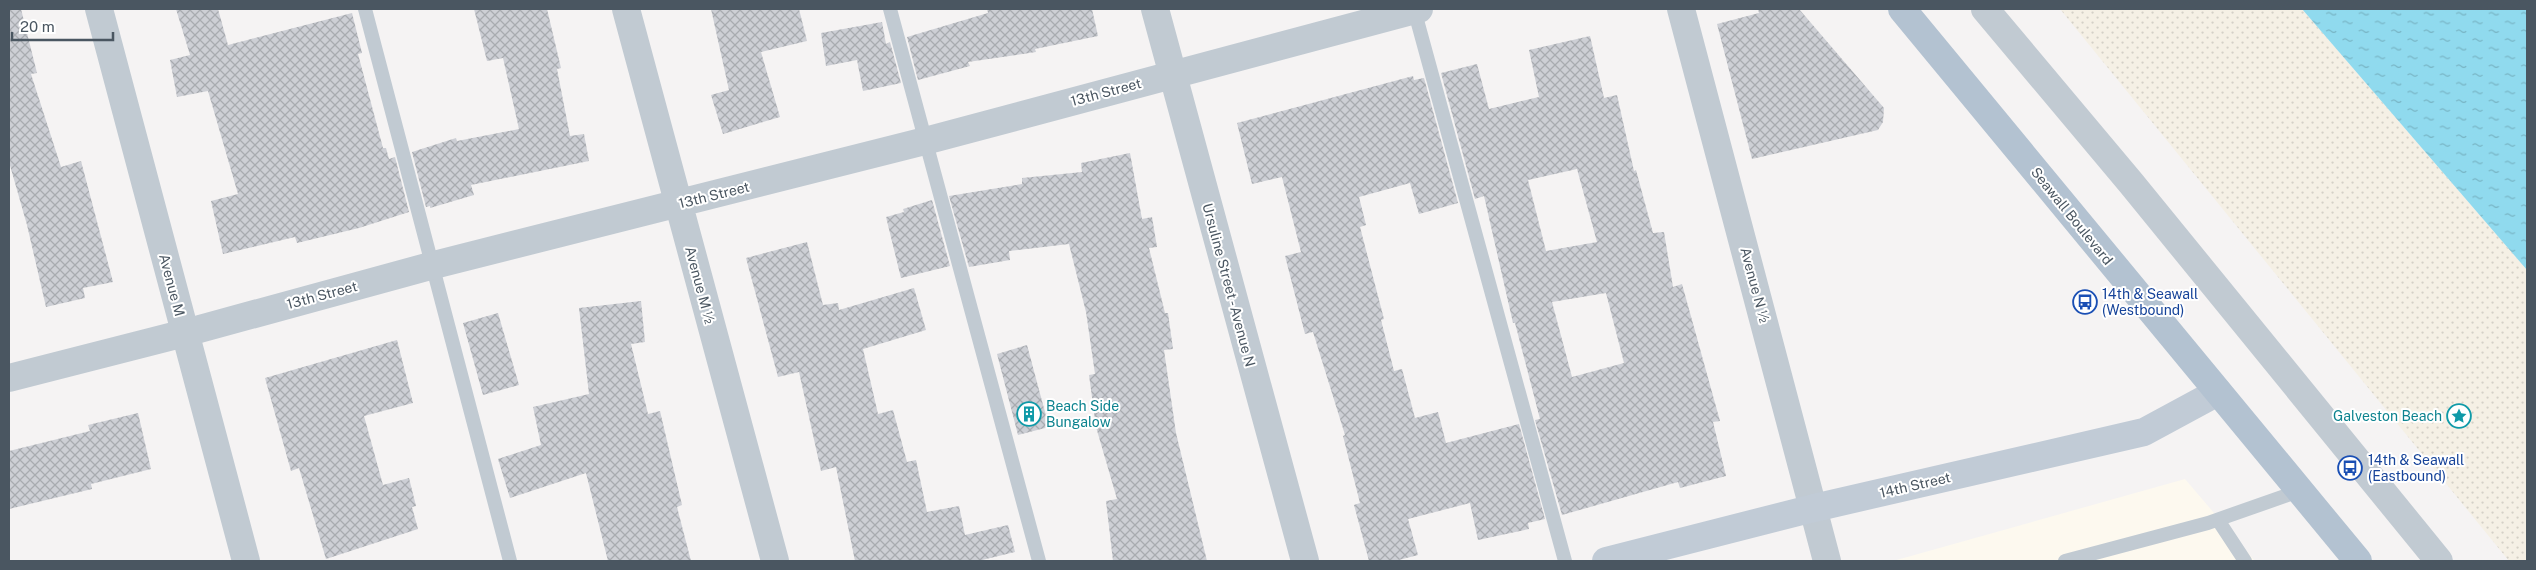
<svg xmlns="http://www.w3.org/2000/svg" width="2536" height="570" font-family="'Public Sans',sans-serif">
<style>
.commercial{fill:#fdf9ef}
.sand{fill:url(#sand-dots)}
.water{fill:url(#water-ripples)}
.building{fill:url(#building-cross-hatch);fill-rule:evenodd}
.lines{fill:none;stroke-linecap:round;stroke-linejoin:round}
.lane{stroke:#c1cad2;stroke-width:14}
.street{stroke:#c1cad2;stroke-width:28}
.secondary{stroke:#c1cbd6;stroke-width:28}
.primary{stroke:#b3c2d1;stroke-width:28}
.labels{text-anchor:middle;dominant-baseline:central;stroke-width:4;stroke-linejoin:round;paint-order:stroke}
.street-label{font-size:14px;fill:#4a5661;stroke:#fff}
.transit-label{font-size:14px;fill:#164399;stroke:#fff;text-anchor:start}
.culture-label{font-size:14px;fill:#0d838f;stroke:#fff;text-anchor:start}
</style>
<defs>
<pattern id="sand-dots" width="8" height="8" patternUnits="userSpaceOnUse" patternTransform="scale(1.25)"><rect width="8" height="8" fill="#f5f0e5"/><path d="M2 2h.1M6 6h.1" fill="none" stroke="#d4d0c7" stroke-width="1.8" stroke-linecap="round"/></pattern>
<pattern id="water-ripples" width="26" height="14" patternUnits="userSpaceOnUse" patternTransform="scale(1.25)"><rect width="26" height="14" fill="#90daee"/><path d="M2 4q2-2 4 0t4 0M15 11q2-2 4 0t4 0" fill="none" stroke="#78b4c4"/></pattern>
<pattern id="building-cross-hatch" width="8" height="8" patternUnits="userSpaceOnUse" patternTransform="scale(1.25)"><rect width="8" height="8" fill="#cdcfd5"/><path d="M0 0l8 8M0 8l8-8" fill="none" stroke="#a8abb0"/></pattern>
</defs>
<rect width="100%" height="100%" fill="#f5f3f3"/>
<path class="commercial" d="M 2185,479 L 2255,561 L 1893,561 Z"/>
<path class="sand" d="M 2060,9 L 2302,9 L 2527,270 L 2527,561 L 2509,561 Z"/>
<path class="water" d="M 2302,9 L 2527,9 L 2527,270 Z"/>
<path class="building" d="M 9,9 L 21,9 L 37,73 L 31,74 L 61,167 L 81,161 L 113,282 L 83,288 L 85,298 L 46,307 L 27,225 L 9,162 Z
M 176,9 L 218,9 L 228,45 L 352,13 L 362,53 L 358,54 L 383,148 L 386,148 L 389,159 L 395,157 L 409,212 L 359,228 L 297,243 L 295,237 L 223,254 L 211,201 L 238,194 L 208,91 L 177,97 L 170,60 L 190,55 Z
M 474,9 L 547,9 L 561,68 L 557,69 L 570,136 L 584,134 L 589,161 L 471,185 L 474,195 L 430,208 L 430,206 L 426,207 L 412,152 L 456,138 L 457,141 L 519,129 L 503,58 L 487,61 Z
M 711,9 L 799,9 L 807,41 L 761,52 L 780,117 L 723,134 L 711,95 L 729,90 Z
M 987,9 L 1092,9 L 1098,36 L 1035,49 L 1036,52 L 968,62 L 970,66 L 918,80 L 907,37 L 988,13 Z
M 1758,9 L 1799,9 L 1884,108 L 1883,122 L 1878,130 L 1752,159 L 1717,24 L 1759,13 Z
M 882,22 L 886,44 L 890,42 L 901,83 L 863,91 L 857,60 L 826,66 L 821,33 Z
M 1590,36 L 1604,98 L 1617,95 L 1634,171 L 1636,170 L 1653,233 L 1664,232 L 1673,287 L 1682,284 L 1720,421 L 1713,422 L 1726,476 L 1680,488 L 1678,482 L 1562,515 L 1535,420 L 1540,419 L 1515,323 L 1513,323 L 1484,196 L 1475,199 L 1441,73 L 1477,64 L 1489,109 L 1539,97 L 1529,50 ZM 1577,169 L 1597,242 L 1546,251 L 1528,180 ZM 1606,293 L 1624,363 L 1572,377 L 1552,302 Z
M 1413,76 L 1414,80 L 1424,78 L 1458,203 L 1419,214 L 1410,183 L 1359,197 L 1366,225 L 1360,227 L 1384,319 L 1381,320 L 1394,371 L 1402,369 L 1415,418 L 1438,412 L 1446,443 L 1519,424 L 1545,519 L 1528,523 L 1529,529 L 1478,540 L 1470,503 L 1408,519 L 1418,555 L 1395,561 L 1369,561 L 1354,505 L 1360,503 L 1343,436 L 1345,435 L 1313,332 L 1305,334 L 1285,256 L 1301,252 L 1282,177 L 1252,184 L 1237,123 Z
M 1130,153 L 1142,219 L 1152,217 L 1157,247 L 1149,248 L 1165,313 L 1168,313 L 1173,349 L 1164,350 L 1176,433 L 1207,561 L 1113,561 L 1106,501 L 1117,499 L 1096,427 L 1089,375 L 1095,374 L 1086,312 L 1069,244 L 1009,251 L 1010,260 L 969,267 L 949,196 L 1022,184 L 1022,178 L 1082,172 L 1081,163 Z
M 932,200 L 950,266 L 901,278 L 886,217 L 904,212 L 903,209 Z
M 807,242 L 823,305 L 838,303 L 839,310 L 914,288 L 926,330 L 863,349 L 878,414 L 893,410 L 907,462 L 916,460 L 927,512 L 959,506 L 965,535 L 1008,525 L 1015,552 L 978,561 L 855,561 L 836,467 L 821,471 L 799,372 L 778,377 L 746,258 Z
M 641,301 L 645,342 L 631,344 L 648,414 L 660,411 L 682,505 L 677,507 L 691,561 L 608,561 L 586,473 L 510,498 L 498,459 L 541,445 L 533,407 L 589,394 L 579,308 Z
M 498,313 L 519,385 L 483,395 L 463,323 Z
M 397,340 L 413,403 L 364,416 L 383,485 L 409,478 L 416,506 L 412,507 L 418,529 L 326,559 L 299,468 L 291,471 L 265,378 Z
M 1027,345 L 1049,427 L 1018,435 L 997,354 Z
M 138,413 L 151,469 L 91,484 L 92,489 L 9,509 L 9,451 L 90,431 L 88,425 Z"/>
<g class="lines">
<path class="lane" d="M 365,9 L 510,561
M 890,9 L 1039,561
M 1414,9 L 1565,561
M 2218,520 L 2245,561
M 2065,561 L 2208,523 L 2299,491"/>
<path class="street" d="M 99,9 L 246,561
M 626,9 L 775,561
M 1155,9 L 1305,561
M 1681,9 L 1827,561
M 1985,9 L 2131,183 L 2439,561
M 9,378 L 185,333 L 434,265 L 925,141 L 1419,9"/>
<path class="secondary" d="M 1606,561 L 1814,508 L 2144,432 L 2218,392"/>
<path class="primary" d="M 1902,9 L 2358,561"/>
</g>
<defs>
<g id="bus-ring" transform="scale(1.25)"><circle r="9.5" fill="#fff" stroke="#1a4fb4" stroke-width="1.5"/><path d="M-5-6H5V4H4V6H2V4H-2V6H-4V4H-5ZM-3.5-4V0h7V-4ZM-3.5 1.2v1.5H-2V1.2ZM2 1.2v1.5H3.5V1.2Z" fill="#1a4fb4"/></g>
<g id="building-ring" transform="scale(1.25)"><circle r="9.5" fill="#fff" stroke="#0f9aa8" stroke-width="1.5"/><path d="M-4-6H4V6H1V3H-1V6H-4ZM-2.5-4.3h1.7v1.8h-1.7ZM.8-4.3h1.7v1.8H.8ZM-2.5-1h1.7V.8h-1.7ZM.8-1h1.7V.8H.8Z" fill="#0f9aa8"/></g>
<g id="sight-ring" transform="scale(1.25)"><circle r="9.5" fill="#fff" stroke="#0f9aa8" stroke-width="1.5"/><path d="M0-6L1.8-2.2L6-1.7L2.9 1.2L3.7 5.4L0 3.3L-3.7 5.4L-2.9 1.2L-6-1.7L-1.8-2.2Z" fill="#0f9aa8"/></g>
</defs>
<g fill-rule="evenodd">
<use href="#bus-ring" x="2085" y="302"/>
<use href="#building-ring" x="1029" y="414"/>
<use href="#sight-ring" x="2459" y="416"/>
<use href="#bus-ring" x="2350" y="468"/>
</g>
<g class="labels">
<g class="street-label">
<text transform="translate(1106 92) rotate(-15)">13th Street</text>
<text transform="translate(714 195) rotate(-14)">13th Street</text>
<text transform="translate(2072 216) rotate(51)">Seawall Boulevard</text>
<text transform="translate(172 285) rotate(75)">Avenue M</text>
<text transform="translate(700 285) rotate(75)">Avenue M ½</text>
<text transform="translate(1229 285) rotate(75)">Ursuline Street - Avenue N</text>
<text transform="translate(1755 285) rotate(75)">Avenue N ½</text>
<text transform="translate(322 295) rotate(-15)">13th Street</text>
<text transform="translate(1915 485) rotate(-13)">14th Street</text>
</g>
<g class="transit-label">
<text x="2102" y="294">14th &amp; Seawall<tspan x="2102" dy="16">(Westbound)</tspan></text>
<text x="2368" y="460">14th &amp; Seawall<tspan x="2368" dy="16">(Eastbound)</tspan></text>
</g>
<g class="culture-label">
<text x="1046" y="406">Beach Side<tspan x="1046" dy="16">Bungalow</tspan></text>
<text x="2442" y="416" text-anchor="end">Galveston Beach</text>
</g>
</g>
<rect width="2536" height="570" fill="none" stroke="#4a5661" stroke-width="20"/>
<path d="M12 32v8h101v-8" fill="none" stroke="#4a5661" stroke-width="2.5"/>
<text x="20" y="32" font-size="15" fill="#4a5661" stroke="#ffffff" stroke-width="4" paint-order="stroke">20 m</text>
</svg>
